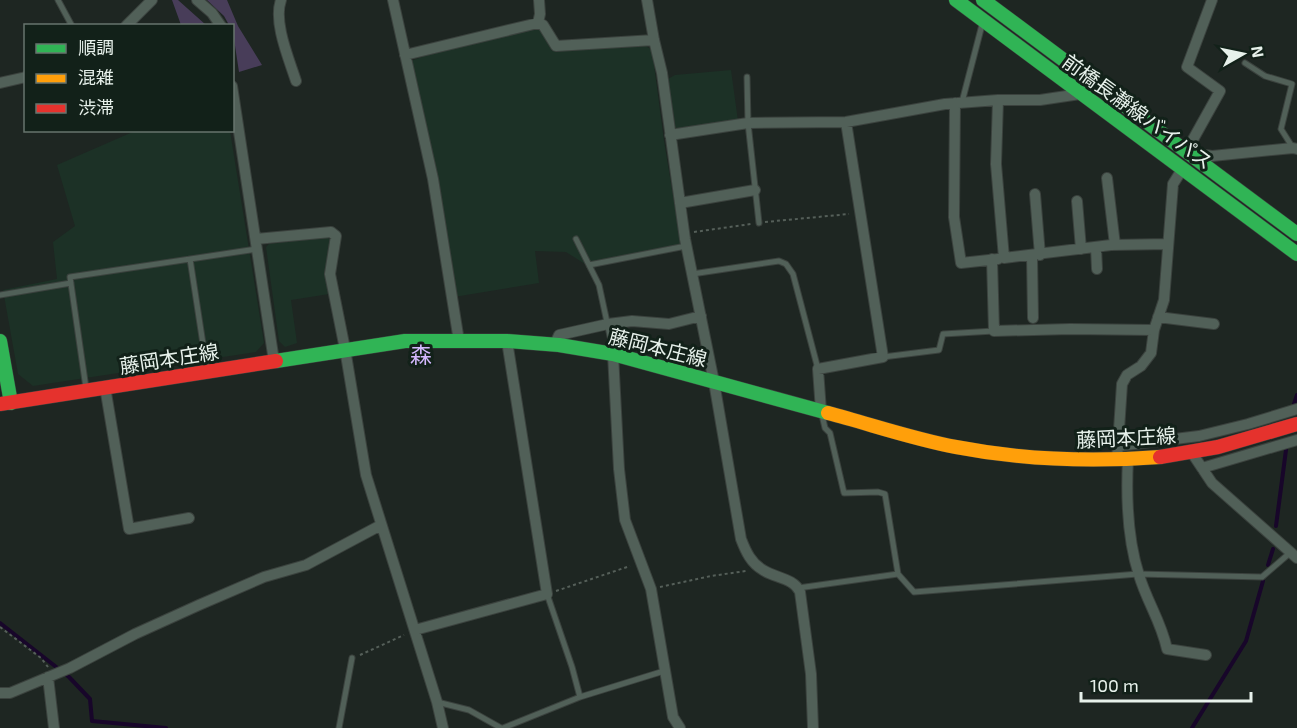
<svg xmlns="http://www.w3.org/2000/svg" width="1297" height="728" font-family="'Exo 2','Noto Sans JP',sans-serif">
<style>
.built{fill:#1c3126}
.green{fill:#483d59}
.lines{fill:none;stroke-linecap:round;stroke-linejoin:round}
.stream{stroke:#18062a;stroke-width:4}
.lane-casing{stroke:#3b423e;stroke-width:7}
.street-casing{stroke:#3b423e;stroke-width:12}
.fast-casing{stroke:#3b423e;stroke-width:15}
.slow-casing{stroke:#3b423e;stroke-width:15}
.jam-casing{stroke:#3b423e;stroke-width:15}
.path{stroke:#555f59;stroke-width:2;stroke-dasharray:3 3;stroke-linecap:butt}
.lane{stroke:#516058;stroke-width:5}
.street{stroke:#516058;stroke-width:10}
.fast{stroke:#30b455;stroke-width:14}
.slow{stroke:#ff9f0a;stroke-width:14}
.jam{stroke:#e5322d;stroke-width:14}
.labels{text-anchor:middle;dominant-baseline:central;stroke-width:6;stroke-linejoin:round;paint-order:stroke}
.street-label{font-size:20px;fill:#e7f1eb;stroke:#122119}
.quarter-label{font-size:22px;fill:#d4b8fe;stroke:#122119}
</style>
<rect width="100%" height="100%" fill="#1e2622"/>
<path class="built" d="M 539,26 L 552,51 L 643,44 L 652,50 L 664,141 L 681,244 L 585,264 L 566,252 L 535,251 L 539,283 L 454,297 L 411,61 L 435,52 Z
M 731,70 L 738,121 L 676,131 L 668,79 L 675,75 Z
M 135,131 L 230,131 L 264,343 L 256,352 L 33,386 L 18,374 L 3,290 L 57,279 L 53,242 L 75,226 L 57,165 Z
M 328,237 L 331,241 L 329,294 L 291,300 L 297,343 L 285,347 L 279,341 L 266,247 L 269,244 Z"/>
<path class="green" d="M 172,0 L 178,0 L 206,25 L 181,25 Z
M 207,0 L 227,0 L 238,26 L 262,65 L 239,72 L 232,26 L 229,25 L 224,16 Z"/>
<g class="lines">
<path class="stream" d="M 1294,404 L 1297,395
M 1276,526 L 1286,450
M 1268,565 L 1273,549
M 0,623 L 69,677 L 90,699 L 92,721 L 166,728
M 1192,728 L 1246,641 L 1263,581"/>
<g class="lane-casing">
<path id="lane" d="M 58,0 L 72,26
M 1245,63 L 1265,76 L 1292,84 L 1281,129 L 1293,148
M 747,77 L 748,123 L 759,223
M 962,102 L 983,21
M 576,239 L 599,285 L 613,350
M 190,259 L 207,370
M 589,265 L 686,246
M 692,274 L 779,261 L 786,264 L 793,274 L 818,369
M 0,295 L 71,283
M 883,357 L 939,350 L 943,334 L 994,331
M 86,388 L 70,277 L 257,249
M 822,415 L 825,428 L 830,433 L 844,493 L 878,492 L 885,494 L 898,574
M 798,588 L 898,574 L 914,592 L 1138,574 L 1262,577 L 1291,552
M 547,594 L 572,667 L 580,697
M 437,702 L 469,710 L 501,728
M 339,728 L 352,658
M 503,728 L 580,697 L 664,671"/>
</g>
<g class="street-casing">
<path id="street" d="M 197,0 L 212,13 L 221,26
M 281,0 C 273,22 289,59 296,81
M 393,0 L 433,179 L 459,341
M 647,0 L 654,40 L 662,73 L 685,239 L 714,382 L 741,539 C 746,552 751,563 763,570 C 775,578 794,578 800,592 L 811,674 L 813,728
M 1212,0 L 1187,67 L 1220,91 L 1186,152 L 1212,156 L 1293,148 L 1297,149
M 538,23 L 540,14 L 539,0
M 126,26 L 152,0
M 405,55 L 538,23 L 543,25 L 556,46 L 654,40
M 0,83 L 26,77
M 232,86 L 274,361
M 998,100 L 996,164 L 1004,258 L 1111,245 L 1168,244
M 955,103 L 954,217 L 961,263 L 998,259
M 670,135 L 748,123 L 846,122 L 945,104 L 998,100 L 1040,100 L 1080,94
M 1107,178 L 1115,245
M 1035,194 L 1040,255
M 1077,201 L 1081,249
M 680,203 L 755,190
M 256,239 L 331,232 L 336,236 L 330,274 L 345,349 L 366,475 L 437,702 L 443,728
M 1096,247 L 1097,269
M 1032,256 L 1033,318
M 992,259 L 994,331 L 1070,329 L 1154,330
M 1158,317 L 1214,324
M 555,344 L 559,335 L 608,324 L 632,321 L 669,324 L 701,316
M 613,354 L 619,469 L 625,520 L 651,589 L 673,717 L 680,728
M 105,387 L 129,529 L 189,518
M 821,411 L 818,369 L 883,357 L 846,122
M 1118,446 L 1199,436 L 1248,424 L 1297,409
M 1192,453 L 1212,483 L 1297,558
M 1128,459 C 1126,498 1127,538 1139,575 C 1147,602 1161,621 1167,649 L 1206,655
M 1117,460 L 1122,384 L 1127,375 L 1141,366 L 1151,353 L 1154,330 L 1164,300 L 1173,184 L 1183,168
M 1202,468 L 1297,440
M 415,630 L 547,594 L 507,341
M 48,677 L 54,728
M 0,693 L 10,693 L 70,668 L 135,634 L 199,605 L 264,577 L 306,565 L 381,525"/>
</g>
<g class="fast-casing">
<path id="fast" d="M 956,0 L 1297,254
M 983,0 L 1297,234
M 0,341 L 11,403
M 276,361 L 405,341 L 507,341 L 559,345 L 613,354 L 828,413"/>
</g>
<g class="slow-casing">
<path id="slow" d="M 828,413 C 870,424 913,439 956,447 C 1023,460 1092,462 1160,457"/>
</g>
<g class="jam-casing">
<path id="jam" d="M 0,404 L 276,361
M 1160,457 L 1218,447 L 1297,424"/>
</g>
<path class="path" d="M 765,222 L 849,214
M 694,232 L 751,224
M 660,587 L 711,576 L 746,571
M 556,591 L 630,566
M 0,627 L 41,658 L 48,667
M 360,655 L 404,635"/>
<use href="#lane" class="lane"/>
<use href="#street" class="street"/>
<use href="#fast" class="fast"/>
<use href="#slow" class="slow"/>
<use href="#jam" class="jam"/>
</g>
<g class="labels">
<g class="street-label">
<text transform="translate(1138 111) rotate(36)">前橋長瀞線バイパス</text>
<text transform="translate(658 347) rotate(14)">藤岡本庄線</text>
<text transform="translate(169 358) rotate(-9)">藤岡本庄線</text>
<text transform="translate(1126 437) rotate(-3)">藤岡本庄線</text>
</g>
<g class="quarter-label">
<text x="421" y="354">森</text>
</g>
</g>
<rect x="24" y="24" width="210" height="108" fill="#122119" stroke="#67746d" stroke-width="1.5"/>
<rect x="36" y="44" width="30" height="9" fill="#30b455" stroke="#67746d" stroke-width="1.5"/>
<text x="78" y="54" font-size="18" fill="#e7f1eb">順調</text>
<rect x="36" y="74" width="30" height="9" fill="#ff9f0a" stroke="#67746d" stroke-width="1.5"/>
<text x="78" y="84" font-size="18" fill="#e7f1eb">混雑</text>
<rect x="36" y="104" width="30" height="9" fill="#e5322d" stroke="#67746d" stroke-width="1.5"/>
<text x="78" y="114" font-size="18" fill="#e7f1eb">渋滞</text>
<g transform="translate(1243 54) rotate(81)" stroke="#122119" stroke-width="4.5" paint-order="stroke">
<path d="M0-4.5L10 22L0 15L-10 22Z" fill="#e7f1eb"/>
<text y="-9" font-size="16" font-weight="bold" text-anchor="middle" fill="#e7f1eb">N</text>
</g>
<path d="M1081 692v9h170v-9" fill="none" stroke="#e7f1eb" stroke-width="3"/>
<text x="1090" y="692" font-size="18" fill="#e7f1eb" stroke="#122119" stroke-width="4.5" paint-order="stroke">100 m</text>
</svg>
